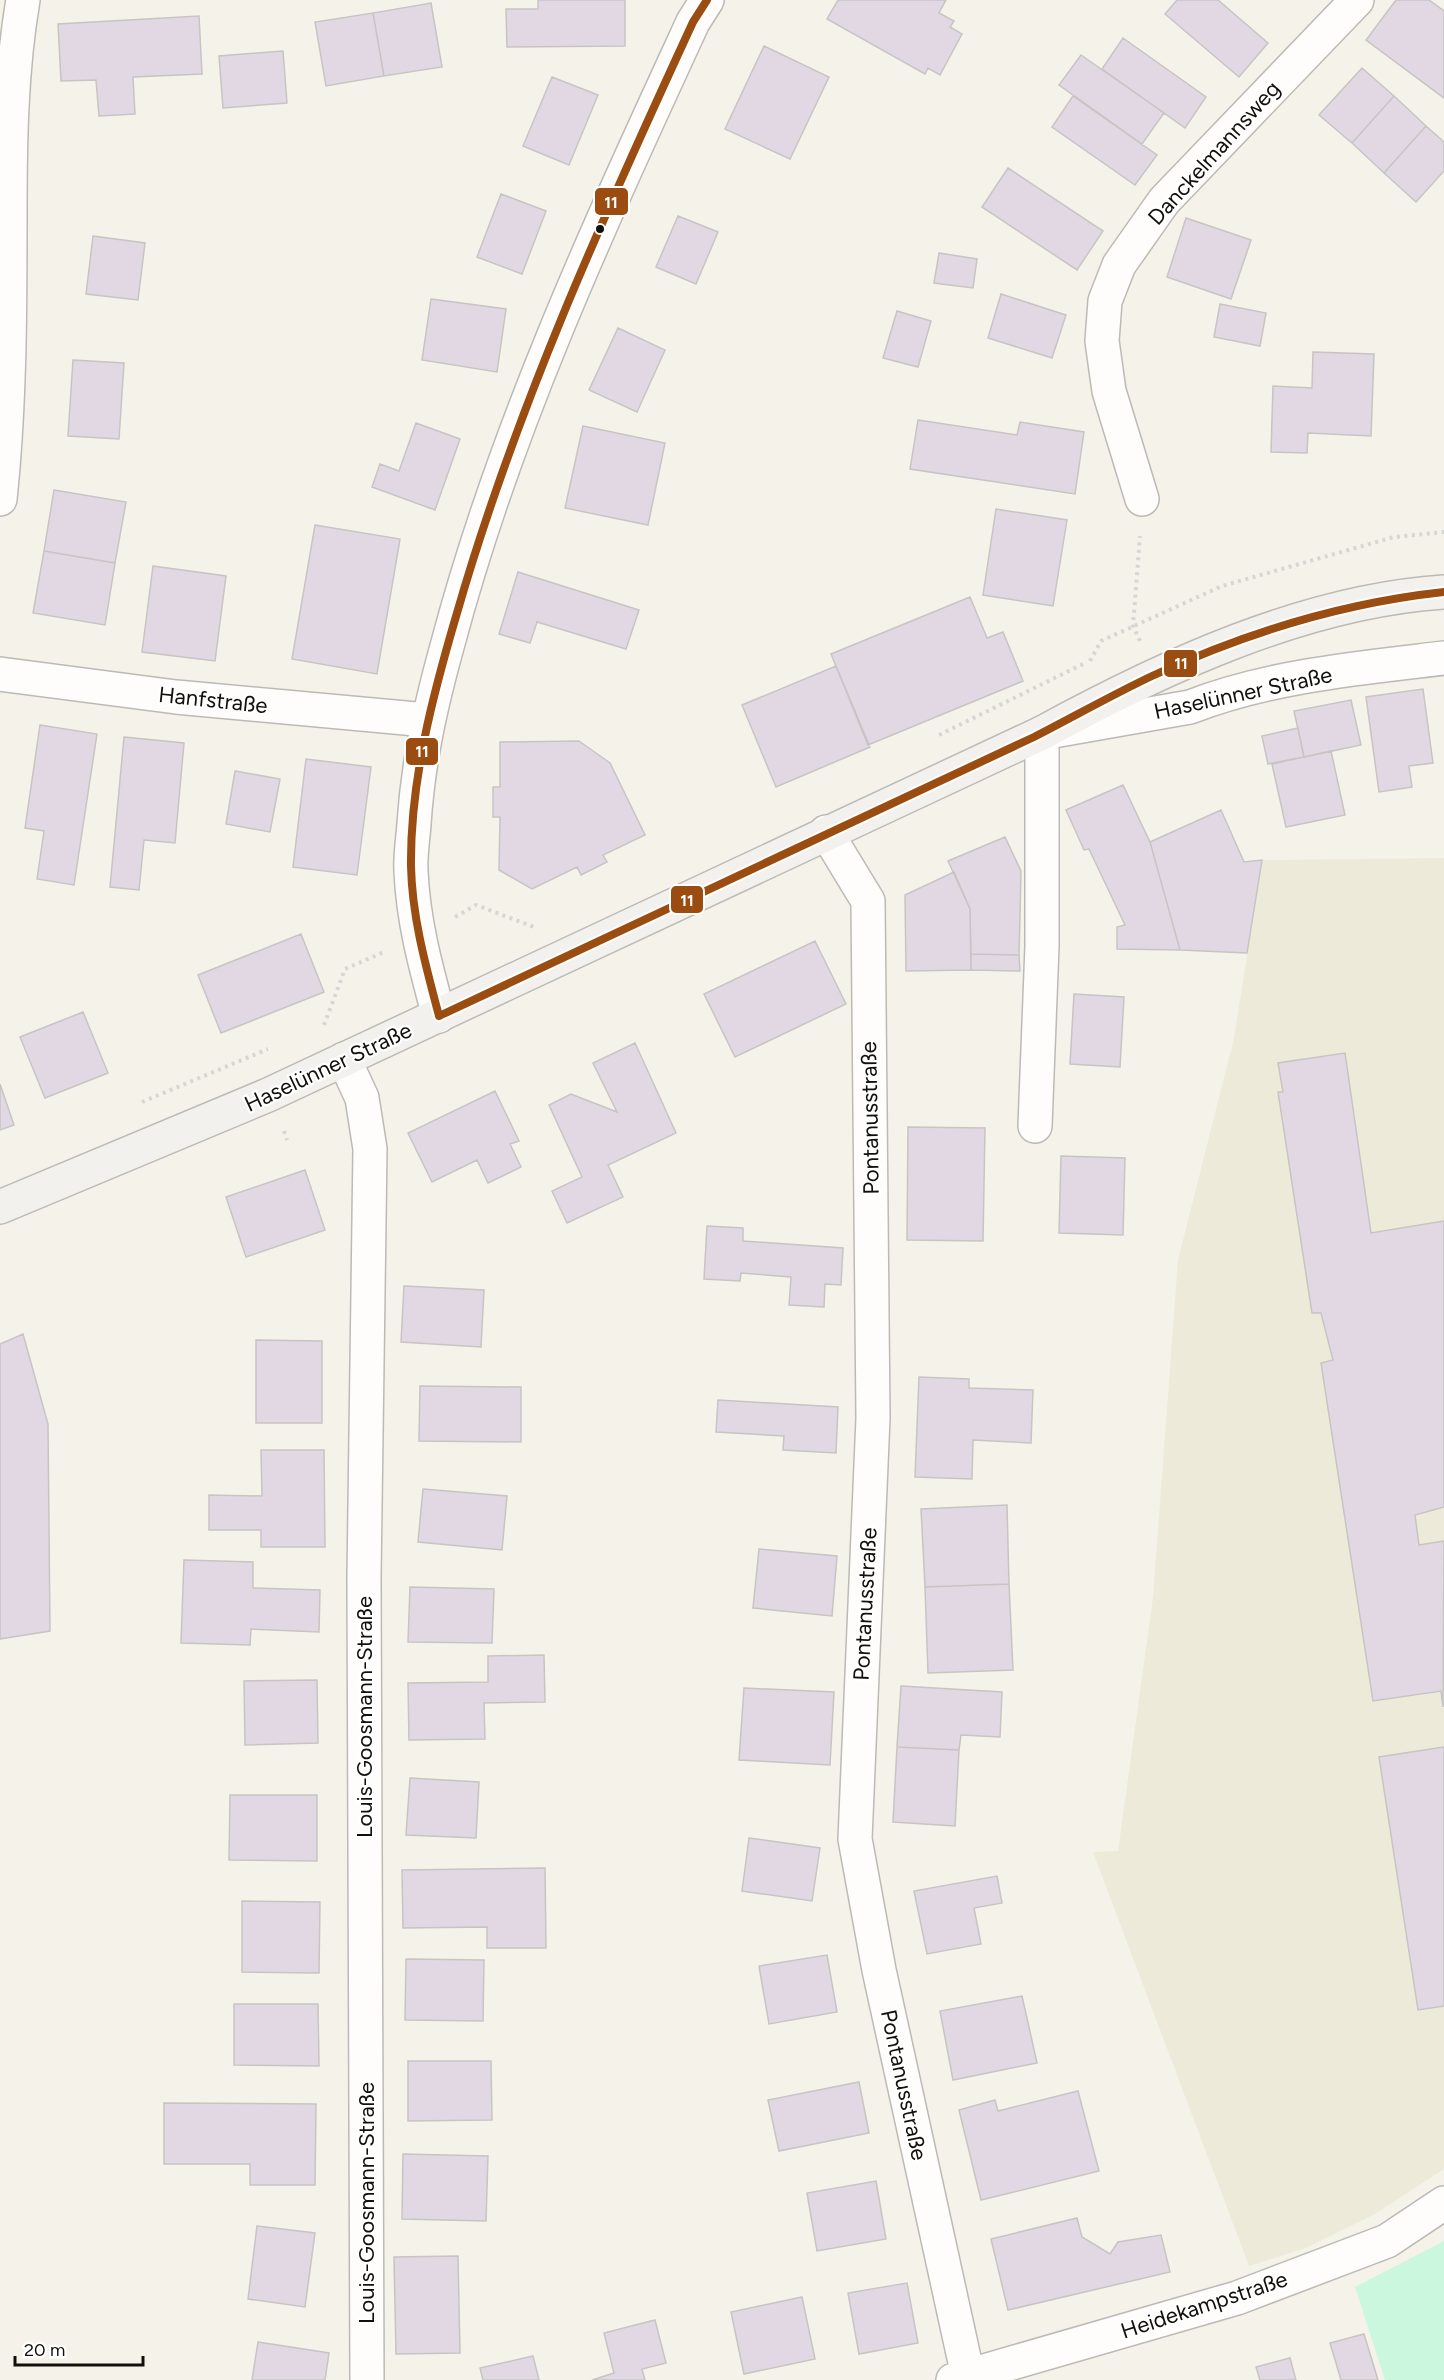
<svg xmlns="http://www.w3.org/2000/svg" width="1444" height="2380" font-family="Figtree,sans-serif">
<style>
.built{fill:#eeead9}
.green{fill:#cbf7de}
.building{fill:#e2d8e4;stroke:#c7c4c3;stroke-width:1.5}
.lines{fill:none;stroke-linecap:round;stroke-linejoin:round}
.street-casing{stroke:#bcbab4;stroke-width:36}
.secondary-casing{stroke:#bcbab4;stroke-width:36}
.path{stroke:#d6d6d3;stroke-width:4;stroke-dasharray:3 4.5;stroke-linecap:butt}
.street{stroke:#fefdfc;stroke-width:33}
.secondary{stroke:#f3f1ed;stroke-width:33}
.bus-1-casing{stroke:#fff;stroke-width:12}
.bus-1{stroke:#9b4d11;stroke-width:8}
.bus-dot{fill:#11100a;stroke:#fff;stroke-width:2}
.labels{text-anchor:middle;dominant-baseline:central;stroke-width:4.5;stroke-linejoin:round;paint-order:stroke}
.street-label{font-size:22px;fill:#11100a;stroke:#fff}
.line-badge{stroke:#fff;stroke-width:2}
.badge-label{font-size:16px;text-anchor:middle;font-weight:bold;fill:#fff}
</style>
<rect width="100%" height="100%" fill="#f5f2ea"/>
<path class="built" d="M 1444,858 L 1444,2169 L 1375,2214 L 1306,2248 L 1249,2266 L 1093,1852 L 1118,1851 L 1153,1597 L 1178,1260 L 1234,1038 L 1262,860 Z"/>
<path class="green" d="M 1444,2241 L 1444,2380 L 1385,2380 L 1355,2287 Z"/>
<path class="building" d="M 538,0 L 625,0 L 625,46 L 507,47 L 506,9 L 538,9 Z
M 838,0 L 946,0 L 939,13 L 954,21 L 950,27 L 962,34 L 940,75 L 928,68 L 925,74 L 827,19 Z
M 1177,0 L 1218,0 L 1268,43 L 1239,77 L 1165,14 Z
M 1396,0 L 1429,0 L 1444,11 L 1444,98 L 1366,40 Z
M 431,3 L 442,67 L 384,76 L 373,13 Z
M 373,13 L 384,76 L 326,86 L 315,22 Z
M 199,16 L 202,74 L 133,77 L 135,114 L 99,116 L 96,80 L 61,81 L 58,24 Z
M 1123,38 L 1206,97 L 1185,128 L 1102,69 Z
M 764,46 L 829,77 L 790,159 L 725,129 Z
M 283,51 L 287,103 L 223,108 L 219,56 Z
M 1081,55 L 1164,113 L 1142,144 L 1059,85 Z
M 1362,68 L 1394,96 L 1352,143 L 1319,115 Z
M 552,77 L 598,95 L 569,165 L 523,146 Z
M 1073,96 L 1157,155 L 1135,185 L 1052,127 Z
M 1394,96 L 1426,126 L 1384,173 L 1352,143 Z
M 1426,126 L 1444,142 L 1444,171 L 1416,202 L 1384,173 Z
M 1008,168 L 1103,231 L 1077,270 L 982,207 Z
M 501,194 L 546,211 L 522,274 L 477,257 Z
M 678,216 L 718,232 L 696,284 L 656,267 Z
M 1186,218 L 1251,240 L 1231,299 L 1167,277 Z
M 93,236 L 145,243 L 138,300 L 86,294 Z
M 939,253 L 977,259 L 973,288 L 934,283 Z
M 1001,294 L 1066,315 L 1052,358 L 988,338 Z
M 431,299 L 506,309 L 497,372 L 422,360 Z
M 1220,304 L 1266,313 L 1260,346 L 1214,337 Z
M 897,311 L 931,321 L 918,367 L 883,358 Z
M 618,328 L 665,350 L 637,412 L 589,390 Z
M 1313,352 L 1374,354 L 1371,436 L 1308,433 L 1307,453 L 1271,452 L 1273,386 L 1312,388 Z
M 73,360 L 124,363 L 119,439 L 68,436 Z
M 918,420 L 1017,435 L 1020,422 L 1084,432 L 1075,494 L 910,469 Z
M 416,423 L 460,439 L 435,510 L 372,487 L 380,464 L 399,471 Z
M 583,426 L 665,443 L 648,525 L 565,508 Z
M 54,490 L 126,502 L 115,563 L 44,551 Z
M 996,509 L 1067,520 L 1053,606 L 983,595 Z
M 315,525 L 400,539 L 377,674 L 292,659 Z
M 44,551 L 115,563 L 105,625 L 33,613 Z
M 153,566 L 226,576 L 215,661 L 142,652 Z
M 518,572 L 639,610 L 626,649 L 537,622 L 530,643 L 499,634 Z
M 970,597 L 987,638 L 1003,632 L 1023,681 L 868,745 L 831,654 Z
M 836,666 L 870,747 L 776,787 L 742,705 Z
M 1423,689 L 1433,763 L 1409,766 L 1412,787 L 1379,792 L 1366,697 Z
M 1351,700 L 1361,745 L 1304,757 L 1294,711 Z
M 40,725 L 97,734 L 74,885 L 37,879 L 44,831 L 25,828 Z
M 1298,728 L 1304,757 L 1268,764 L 1262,736 Z
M 124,737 L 184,743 L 175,843 L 144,840 L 139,890 L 110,887 Z
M 579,741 L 610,763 L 645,835 L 603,855 L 607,862 L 581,875 L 577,867 L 532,889 L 499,870 L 500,817 L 493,817 L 493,787 L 500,787 L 500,742 Z
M 1331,751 L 1345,815 L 1286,827 L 1272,764 Z
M 306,759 L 371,767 L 357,875 L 293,867 Z
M 235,771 L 280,779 L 270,832 L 226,824 Z
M 1123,785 L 1150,842 L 1180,950 L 1117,949 L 1117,927 L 1125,925 L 1089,849 L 1084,850 L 1066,810 Z
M 1221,810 L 1244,862 L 1262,860 L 1247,953 L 1180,950 L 1150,842 Z
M 1005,837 L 1021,871 L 1019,955 L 971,954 L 970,909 L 948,861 Z
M 954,872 L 970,909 L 971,970 L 906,971 L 905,895 Z
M 301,934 L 324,992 L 221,1033 L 198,975 Z
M 815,941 L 846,1004 L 735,1057 L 704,994 Z
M 971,954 L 1019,955 L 1020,971 L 971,970 Z
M 1074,994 L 1124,997 L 1120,1067 L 1070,1064 Z
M 83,1012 L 108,1073 L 45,1098 L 20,1037 Z
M 635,1043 L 676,1133 L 608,1165 L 623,1197 L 567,1223 L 552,1191 L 582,1177 L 549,1105 L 571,1094 L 617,1112 L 593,1063 Z
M 1345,1053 L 1371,1233 L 1444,1221 L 1444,1507 L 1415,1515 L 1419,1545 L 1444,1541 L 1443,1707 L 1441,1691 L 1373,1701 L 1321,1363 L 1333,1360 L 1321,1313 L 1312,1313 L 1278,1092 L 1283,1092 L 1278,1063 Z
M 0,1084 L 14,1125 L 0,1130 Z
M 495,1091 L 519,1141 L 510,1144 L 521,1167 L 488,1183 L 477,1160 L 432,1182 L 408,1133 Z
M 908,1127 L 985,1128 L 983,1241 L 907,1240 Z
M 1061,1156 L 1125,1158 L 1123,1235 L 1059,1233 Z
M 305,1170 L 325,1230 L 246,1257 L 226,1197 Z
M 707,1226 L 743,1228 L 743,1241 L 843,1248 L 841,1285 L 825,1284 L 824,1307 L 789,1305 L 791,1277 L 741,1273 L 740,1281 L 704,1279 Z
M 404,1286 L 484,1290 L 481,1347 L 401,1342 Z
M 23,1334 L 48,1424 L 50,1631 L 0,1639 L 0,1344 Z
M 256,1340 L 322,1341 L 322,1423 L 256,1423 Z
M 919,1377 L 969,1379 L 969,1388 L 1033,1390 L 1031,1443 L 973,1440 L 972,1479 L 915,1477 Z
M 420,1386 L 521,1387 L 521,1442 L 419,1441 Z
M 718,1400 L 838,1407 L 836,1453 L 783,1450 L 784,1436 L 716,1432 Z
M 261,1450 L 324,1450 L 325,1547 L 261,1547 L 261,1530 L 209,1530 L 209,1495 L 262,1496 Z
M 423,1489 L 507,1496 L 502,1550 L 418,1542 Z
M 1007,1505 L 1009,1584 L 925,1587 L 921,1509 Z
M 759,1549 L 837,1556 L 832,1616 L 753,1608 Z
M 184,1560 L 253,1562 L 253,1588 L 320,1590 L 319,1632 L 251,1629 L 250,1645 L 181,1643 Z
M 1009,1584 L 1013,1670 L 928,1673 L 925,1587 Z
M 410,1587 L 494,1589 L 492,1643 L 408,1642 Z
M 544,1655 L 545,1702 L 484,1703 L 485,1739 L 409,1740 L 408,1683 L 488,1682 L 488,1656 Z
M 317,1680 L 318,1743 L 245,1745 L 244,1681 Z
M 901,1686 L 1002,1692 L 1000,1737 L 961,1735 L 959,1750 L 897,1747 Z
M 744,1688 L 834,1692 L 830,1765 L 739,1760 Z
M 897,1747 L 959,1750 L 955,1826 L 893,1822 Z
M 1444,1747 L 1444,2006 L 1418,2010 L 1379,1757 Z
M 410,1778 L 479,1782 L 476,1838 L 406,1835 Z
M 230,1795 L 317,1795 L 317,1861 L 229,1860 Z
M 749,1838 L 820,1848 L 812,1901 L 742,1891 Z
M 545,1868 L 546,1948 L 487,1948 L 487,1927 L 403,1928 L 402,1870 Z
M 997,1876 L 1002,1903 L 974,1908 L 981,1944 L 927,1954 L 914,1891 Z
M 242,1901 L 320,1902 L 319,1973 L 242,1972 Z
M 827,1955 L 837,2012 L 769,2024 L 759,1966 Z
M 406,1959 L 484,1960 L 483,2021 L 405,2020 Z
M 1022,1996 L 1037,2063 L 953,2080 L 940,2011 Z
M 234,2004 L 318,2004 L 319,2066 L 234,2065 Z
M 408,2061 L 491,2061 L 492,2120 L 408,2121 Z
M 859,2082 L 869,2133 L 779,2151 L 768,2100 Z
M 1078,2091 L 1099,2171 L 981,2200 L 959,2110 L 995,2100 L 998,2111 Z
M 164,2103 L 316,2104 L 315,2185 L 250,2185 L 250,2164 L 164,2164 Z
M 403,2154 L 488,2156 L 486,2221 L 402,2219 Z
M 876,2181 L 886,2239 L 817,2251 L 807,2193 Z
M 1077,2218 L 1082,2237 L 1110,2254 L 1118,2242 L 1161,2235 L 1170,2272 L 1008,2310 L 991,2239 Z
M 257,2226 L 315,2233 L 305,2307 L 248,2299 Z
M 458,2256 L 460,2353 L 396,2354 L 394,2257 Z
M 907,2283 L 918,2343 L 859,2354 L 848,2293 Z
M 802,2297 L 815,2359 L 744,2374 L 731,2312 Z
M 655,2320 L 666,2363 L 642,2369 L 645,2380 L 592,2380 L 614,2373 L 604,2333 Z
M 1364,2334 L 1378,2380 L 1341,2380 L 1330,2343 Z
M 258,2342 L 329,2353 L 325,2380 L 252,2380 Z
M 533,2356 L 539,2380 L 483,2380 L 480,2368 Z
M 1290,2358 L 1296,2380 L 1260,2380 L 1256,2367 Z"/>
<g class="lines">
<g class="street-casing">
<path id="street" d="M 0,499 C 10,404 10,307 10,213 C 10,142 11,70 23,0
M 1142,499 L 1109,391 L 1102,341 L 1105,301 L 1119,265 L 1164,201 L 1357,0
M 0,674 L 176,697 L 427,720
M 826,832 L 868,901 L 873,1418 L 855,1839 L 879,1970 L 968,2376
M 439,1016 C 426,968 413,921 411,871 C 410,856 413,839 414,824 C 418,761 431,704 448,643 C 505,428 600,224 693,22 L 707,0
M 344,1059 L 362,1098 L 370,1149 L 364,1578 L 367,2380
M 1035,1126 L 1042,946 L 1042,733 L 1190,707 C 1269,676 1360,668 1444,658
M 953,2380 L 1237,2298 L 1387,2241 L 1444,2203"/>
</g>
<g class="secondary-casing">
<path id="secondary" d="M 0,1207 L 268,1095 L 1042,733 C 1163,667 1305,601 1444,592"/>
</g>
<path class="path" d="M 1140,641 L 1133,626 L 1140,536
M 1090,661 L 1101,641 L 1222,586 L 1394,537 L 1444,532
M 939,735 L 1083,664
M 455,917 L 476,905 L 534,927
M 324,1025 L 345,969 L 384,952
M 142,1102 L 268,1049
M 284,1131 L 287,1140"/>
<use href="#street" class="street"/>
<use href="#secondary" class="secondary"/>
<g class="bus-1-casing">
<path id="bus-1" d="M 439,1016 L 1034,737 C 1073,717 1112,695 1152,676 C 1245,633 1342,603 1444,592
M 439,1016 C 426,967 412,917 411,866 C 410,781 433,694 457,613 C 516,408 604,215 693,22 L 707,0"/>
</g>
<use href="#bus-1" class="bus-1"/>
</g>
<circle class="bus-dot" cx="600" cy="229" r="5"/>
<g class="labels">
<g class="street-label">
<text transform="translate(1214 153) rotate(-48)">Danckelmannsweg</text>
<text transform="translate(1243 693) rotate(-12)">Haselünner Straße</text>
<text transform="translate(213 700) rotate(6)">Hanfstraße</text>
<text transform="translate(328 1067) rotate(-25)">Haselünner Straße</text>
<text transform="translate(870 1118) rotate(-91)">Pontanusstraße</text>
<text transform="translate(865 1604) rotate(-87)">Pontanusstraße</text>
<text transform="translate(364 1717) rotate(-90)">Louis-Goosmann-Straße</text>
<text transform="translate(904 2085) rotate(78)">Pontanusstraße</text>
<text transform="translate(366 2203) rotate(-90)">Louis-Goosmann-Straße</text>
<text transform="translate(1204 2305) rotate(-18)">Heidekampstraße</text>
</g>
</g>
<g class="line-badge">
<rect x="594" y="187" width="35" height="29" rx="6" fill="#9b4d11"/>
<rect x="1163" y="649" width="35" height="29" rx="6" fill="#9b4d11"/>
<rect x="405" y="737" width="34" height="29" rx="6" fill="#9b4d11"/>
<rect x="670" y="885" width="34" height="29" rx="6" fill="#9b4d11"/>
</g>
<g class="badge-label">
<text x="611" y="208">11</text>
<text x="1181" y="669">11</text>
<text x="422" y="757">11</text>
<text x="687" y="906">11</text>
</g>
<path d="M15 2356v9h128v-9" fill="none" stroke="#11100a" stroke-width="3"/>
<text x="24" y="2356" font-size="18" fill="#11100a" stroke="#ffffff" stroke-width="4.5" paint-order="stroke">20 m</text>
</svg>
